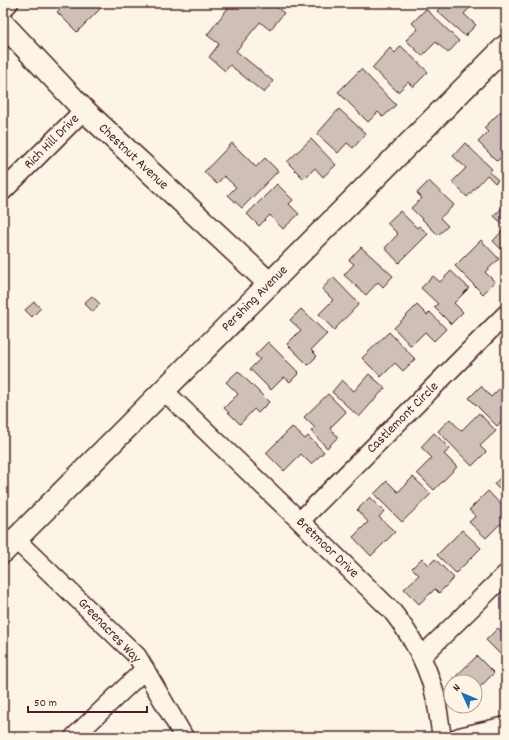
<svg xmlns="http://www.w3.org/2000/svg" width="509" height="740" font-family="Dekko,sans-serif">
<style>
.building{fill:#cfc0b7;stroke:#4a1f2b}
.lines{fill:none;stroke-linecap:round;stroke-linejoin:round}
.minor-casing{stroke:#4a1f2b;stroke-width:21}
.tertiary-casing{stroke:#4a1f2b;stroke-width:25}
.minor{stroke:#fcf5e5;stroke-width:18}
.tertiary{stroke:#fcf5e5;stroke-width:22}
.labels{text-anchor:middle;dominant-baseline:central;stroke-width:3;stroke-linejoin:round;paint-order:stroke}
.street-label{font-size:14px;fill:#4a1f2b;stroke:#fcf5e5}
</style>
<rect width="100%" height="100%" fill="#fcf5e5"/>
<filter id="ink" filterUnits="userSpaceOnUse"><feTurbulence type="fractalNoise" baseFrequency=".025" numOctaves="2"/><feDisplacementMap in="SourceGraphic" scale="8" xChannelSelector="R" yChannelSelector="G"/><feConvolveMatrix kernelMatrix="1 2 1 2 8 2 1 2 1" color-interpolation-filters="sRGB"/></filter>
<g filter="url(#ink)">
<path class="building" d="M 66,3 L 101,3 L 104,5 L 77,32 L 57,12 Z
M 232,3 L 271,3 L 284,13 L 270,30 L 260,22 L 236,51 L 273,81 L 264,93 L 230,65 L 225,71 L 209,57 L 219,44 L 207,35 Z
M 444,3 L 474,3 L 464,14 L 476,25 L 465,36 L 437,11 Z
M 426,9 L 459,41 L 448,53 L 436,42 L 422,56 L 406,40 L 418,29 L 412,23 Z
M 401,46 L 428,72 L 413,87 L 408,82 L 398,92 L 372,68 L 390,48 L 395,53 Z
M 361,69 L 396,105 L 383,117 L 378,112 L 368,122 L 338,92 Z
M 339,109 L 366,134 L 353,148 L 347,143 L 338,153 L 317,134 Z
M 501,111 L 506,117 L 506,153 L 497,161 L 478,142 L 488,132 L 484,128 Z
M 311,139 L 336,165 L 323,177 L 315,168 L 304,179 L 287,162 Z
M 232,143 L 256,167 L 265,158 L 278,171 L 242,208 L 228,195 L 236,187 L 224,176 L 217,184 L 204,172 Z
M 465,143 L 492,169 L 489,172 L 498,180 L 495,183 L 487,175 L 467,197 L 452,182 L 466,168 L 453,156 Z
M 429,181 L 454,205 L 440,218 L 448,226 L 438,235 L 411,208 L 422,198 L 417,193 Z
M 277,184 L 293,200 L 289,204 L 299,214 L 283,229 L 270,215 L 259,226 L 247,214 Z
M 505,205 L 506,205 L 506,254 L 493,241 L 506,227 L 494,216 Z
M 400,211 L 417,228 L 419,226 L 428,234 L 399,263 L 385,248 L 398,234 L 387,223 Z
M 481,240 L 499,259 L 485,272 L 495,282 L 483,294 L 455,266 Z
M 361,247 L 393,276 L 383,287 L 378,282 L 366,295 L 344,275 L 354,264 L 349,260 Z
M 451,271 L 469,288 L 454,303 L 463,312 L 451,324 L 434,307 L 438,304 L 421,288 L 433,276 L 440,282 Z
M 333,277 L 359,304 L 334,330 L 319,314 L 333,300 L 322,289 Z
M 92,296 L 100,304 L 93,312 L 84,303 Z
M 34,302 L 41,308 L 32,317 L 25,310 Z
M 417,305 L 427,315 L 430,312 L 446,329 L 434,341 L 425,332 L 411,346 L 394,328 Z
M 301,309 L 327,334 L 311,350 L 317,356 L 308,365 L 287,344 L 301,330 L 290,320 Z
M 389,332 L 415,359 L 403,371 L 395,363 L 381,377 L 362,358 Z
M 268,342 L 299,373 L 290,382 L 284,377 L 271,390 L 250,369 L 260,359 L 255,355 Z
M 238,371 L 269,402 L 258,413 L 254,409 L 240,424 L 224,408 L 238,394 L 226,382 Z
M 369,374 L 385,388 L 359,417 L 332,392 L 342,380 L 354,391 Z
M 506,382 L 506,417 L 497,426 L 469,398 L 481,386 L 491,397 Z
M 328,394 L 346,412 L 330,428 L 338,437 L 327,448 L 311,431 L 315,428 L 304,417 Z
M 479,413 L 496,431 L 480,446 L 486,452 L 472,466 L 438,431 L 450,419 L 461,431 Z
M 292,427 L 305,439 L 308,436 L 324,452 L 311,464 L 301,454 L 284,471 L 266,453 Z
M 434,433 L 450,449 L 444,454 L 457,467 L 434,490 L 417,473 L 432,458 L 421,447 Z
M 505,473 L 506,474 L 506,496 L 494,484 Z
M 413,477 L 431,494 L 402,522 L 374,494 L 387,481 L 398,492 Z
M 488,491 L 506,510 L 506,526 L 504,528 L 500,524 L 486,538 L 469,522 L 476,516 L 469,510 Z
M 370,497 L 384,511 L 379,517 L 395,532 L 371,556 L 353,537 L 368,522 L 357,510 Z
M 462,530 L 481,548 L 456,573 L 437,555 Z
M 422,558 L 429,565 L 435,559 L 454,578 L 439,593 L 435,589 L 419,604 L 404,589 L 419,575 L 412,568 Z
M 498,628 L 503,633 L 506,630 L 506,660 L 486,640 Z
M 477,656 L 494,673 L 475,692 L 475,682 L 456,682 L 453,679 Z"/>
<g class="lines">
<g class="minor-casing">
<path id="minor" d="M 3,9 L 9,3
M 3,191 L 84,110
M 163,390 L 300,521 L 392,611 C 410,634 425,660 433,688 C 438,704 439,721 442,737
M 300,521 L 506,314
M 15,539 L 137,656 L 184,737
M 421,657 L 506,574
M 74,737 L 145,669
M 459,737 L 506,726"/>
</g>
<g class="tertiary-casing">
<path id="tertiary" d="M 3,24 L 84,110 L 270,284
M 3,552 L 506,46"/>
</g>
<use href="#minor" class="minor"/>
<use href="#tertiary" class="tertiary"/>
</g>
</g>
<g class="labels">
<g class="street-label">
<text transform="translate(52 142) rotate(-45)">Rich Hill Drive</text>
<text transform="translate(133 157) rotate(43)">Chestnut Avenue</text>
<text transform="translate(255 299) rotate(-45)">Pershing Avenue</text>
<text transform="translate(403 418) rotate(-45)">Castlemont Circle</text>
<text transform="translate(327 548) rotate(44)">Bretmoor Drive</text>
<text transform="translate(109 631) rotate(46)">Greenacres Way</text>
</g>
</g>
<rect width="509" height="740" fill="none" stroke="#fcf5e5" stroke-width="16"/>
<rect x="8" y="8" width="493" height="724" fill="none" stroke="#4a1f2b" stroke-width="1.5" filter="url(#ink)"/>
<g transform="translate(463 694) rotate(314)"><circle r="19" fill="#fcf5e5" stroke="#b59f9b"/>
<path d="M0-3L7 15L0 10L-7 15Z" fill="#1f6fb2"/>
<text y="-6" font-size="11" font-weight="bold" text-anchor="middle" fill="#4a1f2b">N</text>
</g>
<path d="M28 706v6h119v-6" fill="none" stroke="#4a1f2b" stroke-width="2"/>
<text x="34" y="706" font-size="12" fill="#4a1f2b" stroke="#fcf5e5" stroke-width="3" paint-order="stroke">50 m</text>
</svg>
